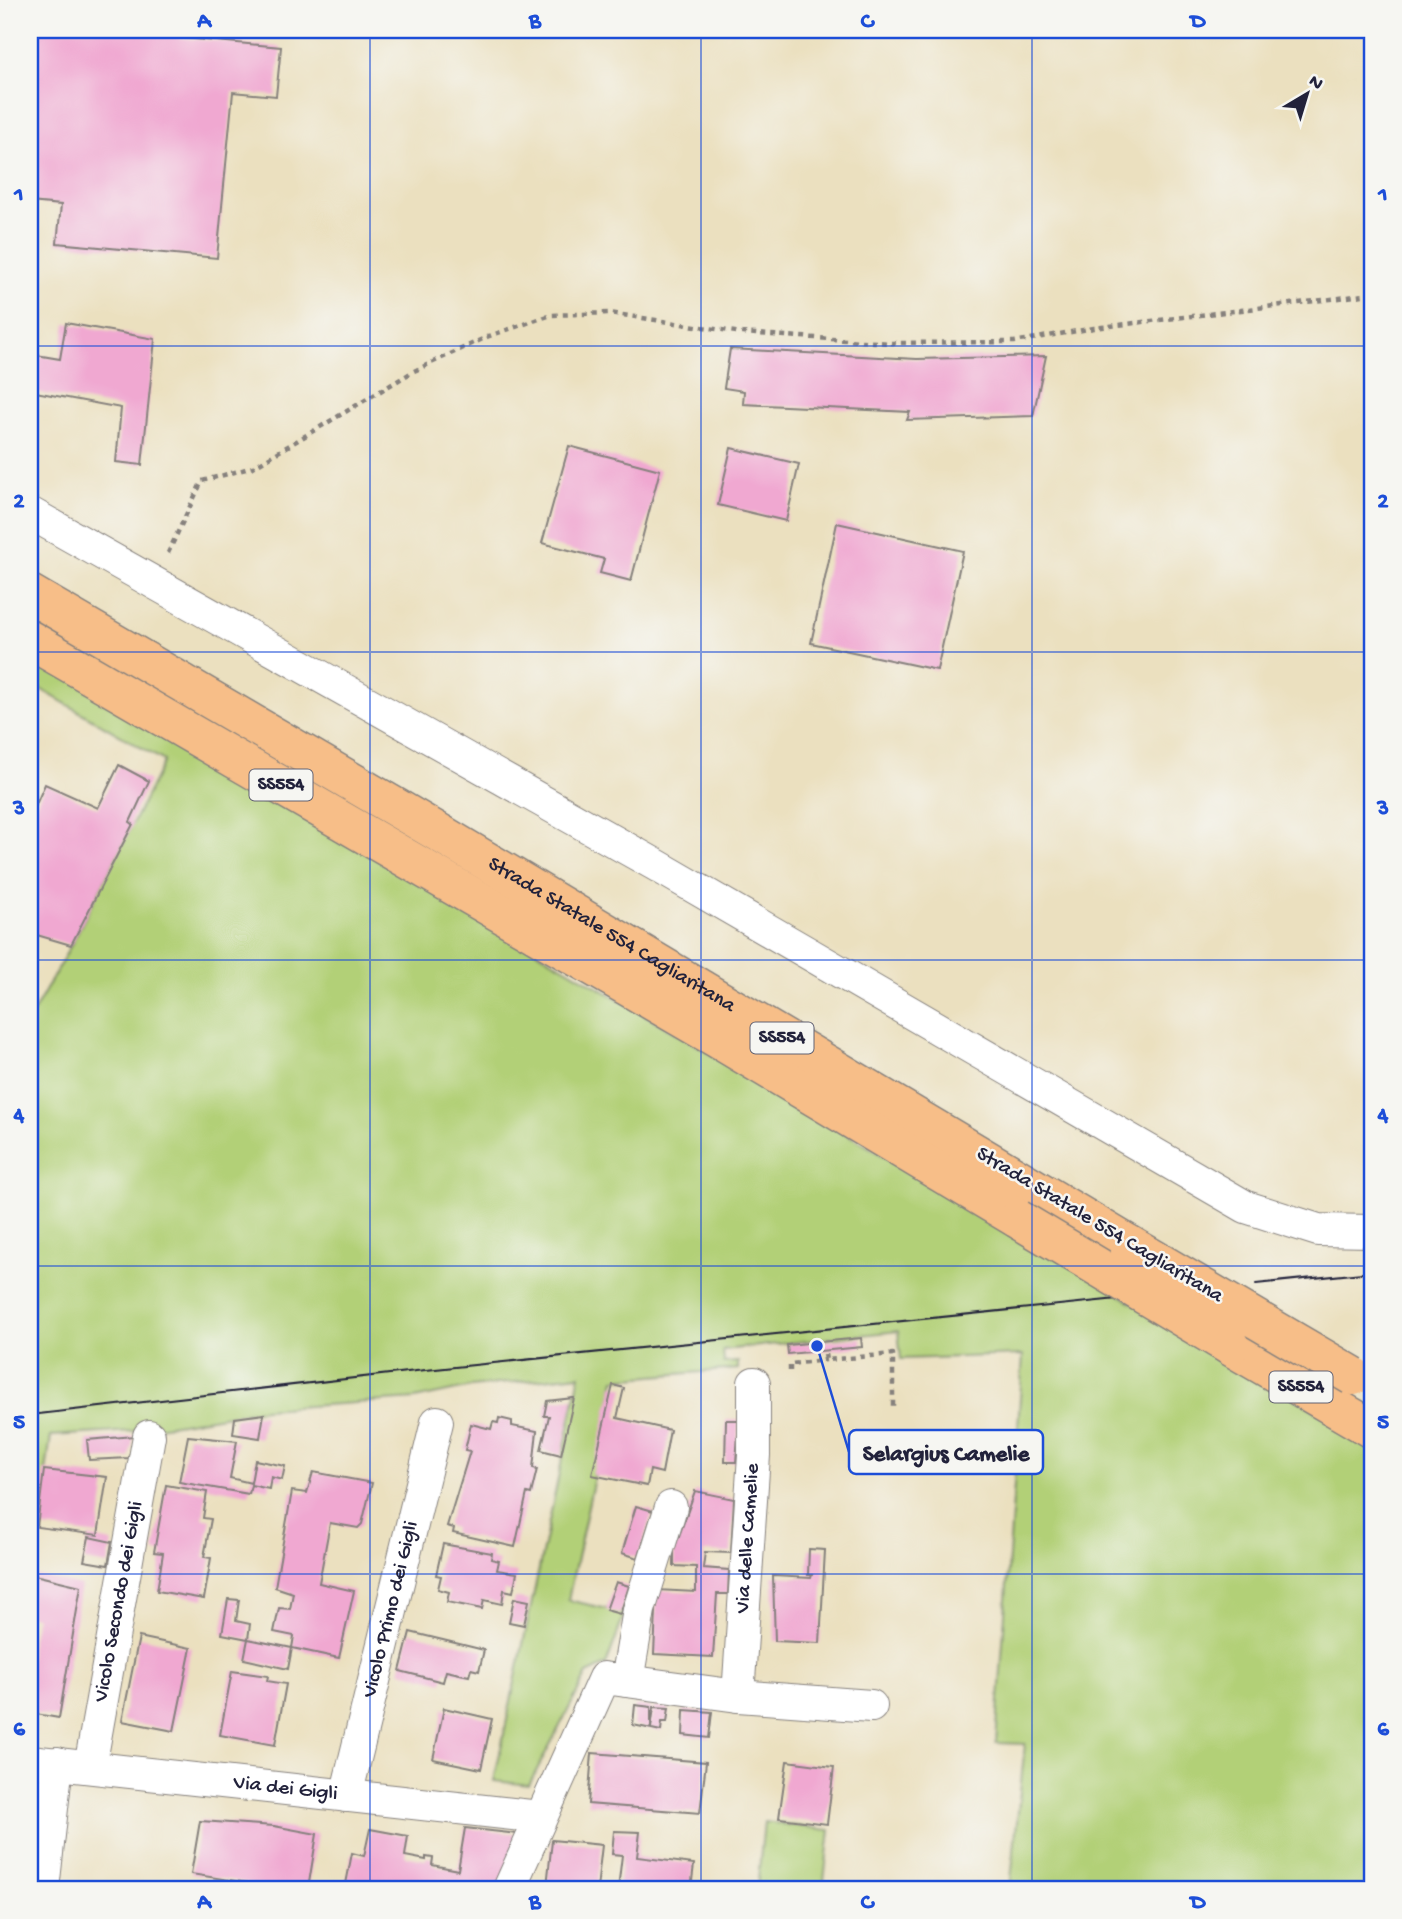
<svg xmlns="http://www.w3.org/2000/svg" width="1402" height="1919" font-family="'Gochi Hand',sans-serif">
<style>
.green{fill:#b2d077;stroke:#6a7959;stroke-width:2}
.building{fill:#f0a8d1}
.lines{fill:none;stroke-linecap:round;stroke-linejoin:round}
.minor-casing{stroke:#86817d;stroke-width:34}
.major-casing{stroke:#86817d;stroke-width:41}
.path{stroke:#86817d;stroke-width:4.5;stroke-dasharray:5 5;stroke-linecap:butt}
.minor{stroke:#fff;stroke-width:32}
.major{stroke:#f7be88;stroke-width:38}
.tram{stroke:#22223b;stroke-width:2}
.major-bridge-casing{stroke:#86817d;stroke-width:41;stroke-linecap:butt}
.major-bridge{stroke:#f7be88;stroke-width:38}
.grid{fill:none;stroke:#1d4ed8;stroke-width:2;stroke-opacity:0.55}
.labels{text-anchor:middle;dominant-baseline:central;stroke-width:5;stroke-linejoin:round;paint-order:stroke}
.shield{fill:#f6f6f2;stroke:#626272;stroke-width:2}
.shield-label{font-size:19px;font-weight:bold;fill:#22223b}
.street-label{font-size:21px;fill:#22223b;stroke:#f6f6f2}
.leader{fill:none;stroke:#1d4ed8;stroke-width:2.5}
.callout-dot{fill:#1d4ed8;stroke:#f6f6f2;stroke-width:2.5}
.callout{fill:#f6f6f2;stroke:#1d4ed8;stroke-width:2.5}
.callout-label{font-size:23px;text-anchor:middle;font-weight:bold;fill:#22223b}
.neatline{fill:none;stroke:#1d4ed8;stroke-width:2.5}
.grid-label{font-size:23px;text-anchor:middle;font-weight:bold;fill:#1d4ed8}
</style>
<rect width="100%" height="100%" fill="#f6f6f2"/>
<filter id="ink" filterUnits="userSpaceOnUse"><feTurbulence type="fractalNoise" baseFrequency=".0143" numOctaves="2"/><feDisplacementMap in="SourceGraphic" scale="14" xChannelSelector="R" yChannelSelector="G"/><feConvolveMatrix kernelMatrix="1 2 1 2 8 2 1 2 1" color-interpolation-filters="sRGB"/></filter>
<filter id="wash" filterUnits="userSpaceOnUse"><feTurbulence type="fractalNoise" baseFrequency=".00686" numOctaves="4" result="noise"/><feDisplacementMap in="SourceGraphic" scale="28" xChannelSelector="R" yChannelSelector="G"/><feGaussianBlur stdDeviation="1.57" result="paint"/><feColorMatrix in="noise" values="0 0 0 0 0 0 0 0 0 0 0 0 0 0 0 0 0 1.4 0 .05"/><feComposite in="paint" operator="in"/></filter>
<g filter="url(#wash)">
<rect width="100%" height="100%" fill="#ebe0bf"/>
<path class="green" d="M 30,652 L 1372,1444 L 1372,1889 L 1010,1889 L 1025,1744 L 996,1743 L 1023,1355 L 901,1359 L 898,1331 L 723,1350 L 724,1363 L 738,1362 L 738,1369 L 615,1379 L 568,1600 L 625,1613 L 606,1665 L 587,1674 L 529,1785 L 494,1781 L 580,1375 L 471,1387 L 415,1399 L 264,1409 L 134,1431 L 51,1436 L 30,1585 L 30,1018 L 71,945 L 164,761 L 30,683 Z
M 764,1822 L 830,1830 L 823,1889 L 757,1889 Z"/>
<g id="blocks">
<path class="building" d="M 30,30 L 99,30 L 281,47 L 276,96 L 233,92 L 217,258 L 57,243 L 61,205 L 30,202 Z
M 66,323 L 155,339 L 142,465 L 116,462 L 121,408 L 30,391 L 36,355 L 60,359 Z
M 730,349 L 917,359 L 1046,356 L 1033,416 L 907,420 L 910,412 L 743,404 L 744,391 L 724,388 Z
M 569,446 L 660,470 L 631,581 L 600,573 L 604,559 L 542,543 Z
M 731,448 L 799,464 L 786,521 L 718,505 Z
M 837,523 L 963,551 L 937,670 L 811,643 Z
M 119,765 L 149,781 L 130,822 L 133,824 L 71,945 L 30,933 L 30,818 L 45,784 L 98,808 Z
M 861,1338 L 862,1347 L 788,1354 L 787,1345 Z
M 613,1385 L 624,1388 L 617,1418 L 670,1430 L 662,1473 L 650,1470 L 647,1486 L 592,1475 Z
M 574,1398 L 561,1455 L 541,1450 L 549,1416 L 544,1416 L 547,1401 Z
M 264,1414 L 260,1438 L 233,1434 L 235,1418 Z
M 499,1418 L 512,1421 L 512,1426 L 537,1431 L 533,1468 L 537,1469 L 531,1494 L 527,1493 L 515,1547 L 453,1533 L 454,1528 L 447,1526 L 470,1451 L 465,1450 L 471,1424 L 491,1429 L 493,1422 L 498,1423 Z
M 726,1420 L 739,1420 L 736,1462 L 725,1462 Z
M 134,1436 L 129,1458 L 89,1460 L 87,1440 Z
M 188,1436 L 237,1441 L 230,1478 L 251,1483 L 255,1460 L 285,1466 L 282,1480 L 271,1477 L 269,1489 L 251,1485 L 249,1494 L 179,1482 Z
M 44,1470 L 107,1477 L 98,1535 L 37,1527 Z
M 313,1472 L 372,1483 L 362,1524 L 358,1528 L 330,1523 L 319,1583 L 354,1591 L 339,1658 L 292,1648 L 288,1669 L 244,1659 L 248,1639 L 292,1648 L 294,1636 L 274,1632 L 279,1608 L 290,1609 L 293,1593 L 275,1587 L 292,1491 L 307,1493 Z
M 166,1485 L 207,1492 L 203,1518 L 211,1519 L 204,1557 L 211,1558 L 204,1599 L 157,1591 L 163,1553 L 154,1552 Z
M 695,1491 L 734,1499 L 731,1553 L 705,1552 L 703,1568 L 729,1570 L 728,1594 L 717,1594 L 713,1657 L 654,1654 L 657,1590 L 696,1592 L 696,1567 L 674,1566 L 674,1550 Z
M 636,1506 L 653,1511 L 638,1558 L 622,1553 Z
M 89,1537 L 112,1542 L 108,1565 L 84,1561 Z
M 443,1544 L 492,1553 L 491,1559 L 499,1561 L 497,1570 L 517,1573 L 513,1592 L 504,1590 L 502,1604 L 484,1600 L 482,1609 L 447,1602 L 449,1592 L 438,1589 L 441,1576 L 436,1575 Z
M 809,1549 L 825,1550 L 820,1643 L 775,1641 L 773,1576 L 811,1578 L 812,1575 L 808,1575 Z
M 30,1574 L 81,1586 L 59,1718 L 30,1713 L 30,1647 L 36,1617 L 30,1616 Z
M 616,1582 L 629,1586 L 620,1614 L 606,1610 Z
M 514,1598 L 529,1601 L 524,1625 L 509,1622 Z
M 228,1599 L 239,1600 L 236,1621 L 250,1624 L 248,1639 L 222,1634 Z
M 410,1632 L 484,1650 L 479,1671 L 471,1669 L 469,1676 L 446,1671 L 443,1682 L 400,1671 Z
M 139,1637 L 191,1648 L 174,1731 L 122,1721 Z
M 232,1671 L 268,1676 L 267,1681 L 286,1684 L 275,1745 L 220,1735 Z
M 635,1705 L 651,1707 L 651,1728 L 654,1707 L 669,1708 L 667,1722 L 662,1722 L 661,1731 L 633,1725 Z
M 444,1708 L 492,1719 L 481,1769 L 433,1759 Z
M 684,1710 L 712,1712 L 709,1738 L 683,1735 Z
M 592,1753 L 706,1762 L 700,1813 L 588,1804 Z
M 787,1761 L 834,1767 L 827,1824 L 779,1818 Z
M 200,1821 L 274,1826 L 317,1834 L 308,1889 L 286,1889 L 191,1874 Z
M 465,1828 L 518,1834 L 500,1889 L 454,1886 L 454,1889 L 345,1889 L 352,1853 L 364,1856 L 370,1829 L 408,1836 L 405,1856 L 426,1860 L 426,1857 L 433,1858 L 432,1865 L 458,1870 Z
M 614,1831 L 640,1832 L 637,1857 L 694,1864 L 691,1889 L 618,1889 L 622,1855 L 612,1854 Z
M 552,1840 L 602,1845 L 597,1889 L 547,1886 Z"/>
</g>
</g>
<g filter="url(#ink)">
<use href="#blocks" fill-opacity="0" stroke="#86817d" stroke-width="2"/>
<g class="lines">
<g class="minor-casing">
<g id="minor">
<path d="M 30,513 L 656,865 L 1246,1207 L 1318,1230 L 1372,1231"/>
<path d="M 627,1681 L 639,1610 L 671,1507"/>
<path id="s1" d="M 738,1696 L 754,1455 L 754,1383"/>
<path id="s2" d="M 30,1761 L 540,1817"/>
<path id="s3" d="M 90,1767 L 149,1436"/>
<path id="s4" d="M 346,1796 L 437,1422"/>
<path d="M 43,1889 L 57,1763"/>
<path d="M 509,1889 L 604,1678 L 738,1696 L 871,1706"/>
</g>
</g>
<g class="major-casing">
<g id="major">
<path id="s5" d="M 30,594 L 436,831 L 1128,1244"/>
<path d="M 30,640 L 713,1036 L 1018,1219"/>
<path d="M 1230,1346 L 1372,1429"/>
</g>
</g>
<path class="path" d="M 168,553 L 202,481 L 253,467 L 414,371 L 489,336 L 551,315 L 610,313 L 742,333 L 891,343 L 1014,342 L 1094,328 L 1372,294
M 825,1354 L 826,1360 L 893,1354 L 893,1408
M 790,1371 L 790,1364 L 826,1360"/>
<use href="#minor" class="minor"/>
<use href="#major" class="major"/>
<path class="tram" d="M 1256,1284 L 1372,1272
M 30,1415 L 416,1371 L 1127,1298"/>
<g class="major-bridge-casing">
<path id="major-bridge" d="M 1018,1219 L 1230,1346
M 1128,1244 L 1353,1376"/>
</g>
<use href="#major-bridge" class="major-bridge"/>
</g>
</g>
<path class="grid" d="M 370,30 L 370,1889M 701,30 L 701,1889M 1032,30 L 1032,1889M 30,346 L 1372,346M 30,652 L 1372,652M 30,960 L 1372,960M 30,1266 L 1372,1266M 30,1574 L 1372,1574"/>
<g class="labels">
<g class="shield">
<rect x="249.5" y="769.5" width="63" height="31" rx="5"/>
<rect x="750.5" y="1022.5" width="63" height="31" rx="5"/>
<rect x="1269.5" y="1371.5" width="63" height="31" rx="5"/>
</g>
<g class="shield-label">
<text x="281" y="785">SS554</text>
<text x="782" y="1038">SS554</text>
<text x="1301" y="1387">SS554</text>
</g>
<g class="street-label">
<text stroke="none"><textPath href="#s5" startOffset="674">Strada Statale 554 Cagliaritana</textPath></text>
<text transform="translate(1099 1226) rotate(31)">Strada Statale 554 Cagliaritana</text>
<text stroke="none"><textPath href="#s1" startOffset="158">Via delle Camelie</textPath></text>
<text stroke="none"><textPath href="#s3" startOffset="168">Vicolo Secondo dei Gigli</textPath></text>
<text stroke="none"><textPath href="#s4" startOffset="192">Vicolo Primo dei Gigli</textPath></text>
<text stroke="none"><textPath href="#s2" startOffset="257">Via dei Gigli</textPath></text>
</g>
</g>
<path class="leader" d="M817 1346L849 1452"/>
<circle class="callout-dot" cx="817" cy="1346" r="7"/>
<rect class="callout" x="849" y="1430" width="194" height="44" rx="7"/>
<g class="callout-label">
<text x="946" y="1460">Selargius Camelie</text>
</g>
<rect width="1402" height="1919" fill="none" stroke="#f6f6f2" stroke-width="77"/>
<g transform="translate(1307 94) rotate(38)" stroke="#f6f6f2" stroke-width="5" paint-order="stroke">
<path d="M0-5L12 26L0 18L-12 26Z" fill="#22223b"/>
<text y="-10" font-size="19" font-weight="bold" text-anchor="middle" fill="#22223b">N</text>
</g>
<rect x="38" y="38" width="1326" height="1843" class="neatline"/>
<g class="grid-label">
<text x="204" y="27">A</text>
<text x="535" y="27">B</text>
<text x="867" y="27">C</text>
<text x="1198" y="27">D</text>
<text x="19" y="200">1</text>
<text x="1383" y="200">1</text>
<text x="19" y="507">2</text>
<text x="1383" y="507">2</text>
<text x="19" y="814">3</text>
<text x="1383" y="814">3</text>
<text x="19" y="1121">4</text>
<text x="1383" y="1121">4</text>
<text x="19" y="1428">5</text>
<text x="1383" y="1428">5</text>
<text x="19" y="1735">6</text>
<text x="1383" y="1735">6</text>
<text x="204" y="1908">A</text>
<text x="535" y="1908">B</text>
<text x="867" y="1908">C</text>
<text x="1198" y="1908">D</text>
</g>
</svg>
